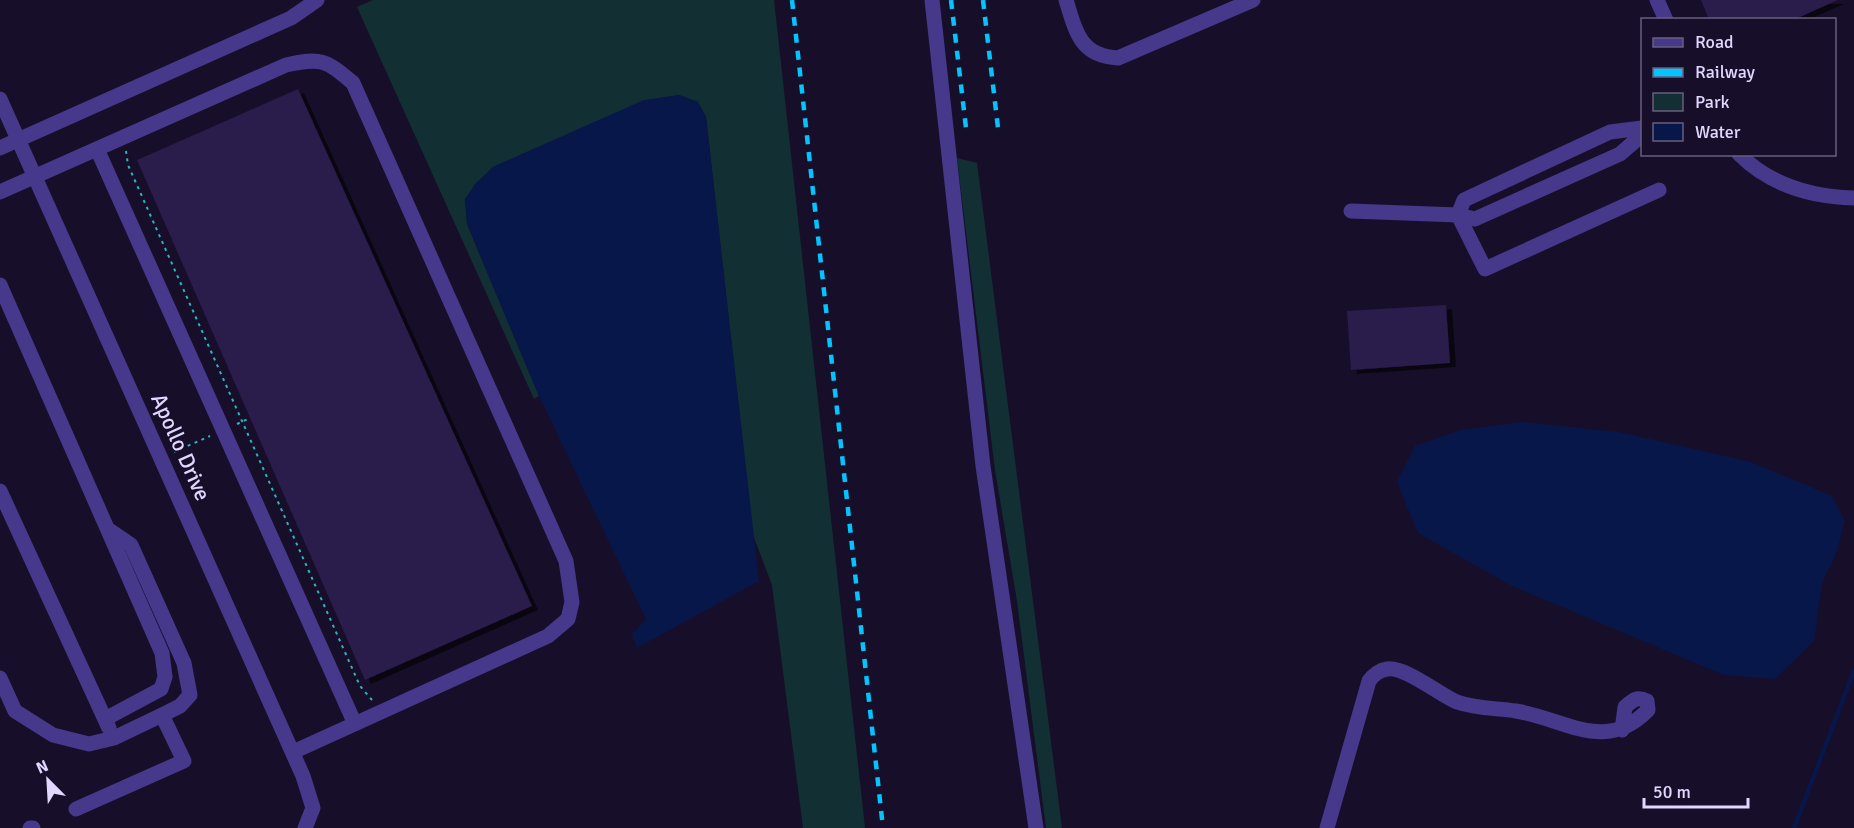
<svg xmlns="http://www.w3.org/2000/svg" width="1854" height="828" font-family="Signika,sans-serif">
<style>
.green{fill:#123033}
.water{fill:#081749}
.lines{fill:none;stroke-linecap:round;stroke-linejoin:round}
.stream{stroke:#081749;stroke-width:4.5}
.building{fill:#2b1a4b;filter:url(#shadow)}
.path{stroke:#2ab5c0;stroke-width:2;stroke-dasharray:3 4.5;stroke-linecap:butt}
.minor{stroke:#46388a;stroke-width:15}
.rail{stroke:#03c4ff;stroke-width:4.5;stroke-dasharray:9 8;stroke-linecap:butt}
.labels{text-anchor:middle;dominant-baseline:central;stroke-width:4.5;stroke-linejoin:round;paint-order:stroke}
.street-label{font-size:22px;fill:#e1d7ff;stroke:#170f29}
</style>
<defs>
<filter id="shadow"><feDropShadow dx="6" dy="4" stdDeviation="0" flood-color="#0009"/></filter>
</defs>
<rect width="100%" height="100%" fill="#170f29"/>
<path class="green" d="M 373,0 L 774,0 L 865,828 L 803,828 L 772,585 L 753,535 L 706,117 L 698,102 L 679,95 L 643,101 L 493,167 L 465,199 L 467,224 L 539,396 L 534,399 L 357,7 Z
M 957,158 L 977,163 L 1062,828 L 1046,828 L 1017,601 L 995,470 Z"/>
<path class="water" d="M 679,95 L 698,102 L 706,117 L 759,581 L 637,648 L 632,634 L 646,619 L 539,396 L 467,224 L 465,199 L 475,184 L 493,167 L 644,100 Z
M 1521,422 L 1619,432 L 1751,462 L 1832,496 L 1845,521 L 1837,551 L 1822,583 L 1814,641 L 1775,679 L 1724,675 L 1510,585 L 1418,533 L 1397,482 L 1415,446 L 1461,430 Z"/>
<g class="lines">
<path class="stream" d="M 1794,828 L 1854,671"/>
</g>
<path class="building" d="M 1701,0 L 1838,0 L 1793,20 L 1709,20 Z
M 298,89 L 532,606 L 365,680 L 137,160 Z
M 1446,305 L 1450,363 L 1351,370 L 1347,311 Z"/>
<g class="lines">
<path class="path" d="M 126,151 L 128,165 L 360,686 L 372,700
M 237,424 L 248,419
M 174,452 L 210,436"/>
<path class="minor" d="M 932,0 L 983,466 L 1036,828
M 1066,0 C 1076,32 1080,56 1118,58 L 1253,0
M 1657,0 L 1666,20
M 0,99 L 303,776 L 313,808 L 305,828
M 1642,128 L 1610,132 L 1464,200 L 1458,215 L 1475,219 L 1620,154 L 1642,135
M 0,148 L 291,18 L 317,0
M 97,149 L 355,724
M 1739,154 C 1770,185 1812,197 1854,198
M 0,192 L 286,65 C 321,57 326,60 353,83 L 566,561 L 572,602 L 568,619 L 548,636 L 293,752
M 1351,211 L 1458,215 L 1485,269 L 1659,190
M 0,285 L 162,653 L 165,677 L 161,689 L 105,719
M 0,491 L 109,728
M 0,678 L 15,711 L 53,735 L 89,744 L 114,738 L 162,715 L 180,706 L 190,695 L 184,663 L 131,545 L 109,530
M 76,809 L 184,761 L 162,715
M 30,828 L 33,828
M 1327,828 L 1369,681 C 1373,675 1380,670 1387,669 C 1405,666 1440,695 1457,702 C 1477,709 1496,708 1516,711 C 1566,719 1605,754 1648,710 L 1647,701 C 1637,696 1633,700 1625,707 L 1622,730"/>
<path class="rail" d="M 792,0 L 883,828
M 951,0 L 966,128
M 983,0 L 998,128"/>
</g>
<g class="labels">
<g class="street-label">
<text transform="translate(181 447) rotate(66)">Apollo Drive</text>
</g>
</g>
<rect x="1641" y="18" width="195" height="138" fill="#170f29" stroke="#685f7f" stroke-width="1.5"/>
<rect x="1653" y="38" width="30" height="9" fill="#46388a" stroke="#685f7f" stroke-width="1.5"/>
<text x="1695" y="48" font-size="18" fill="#e1d7ff">Road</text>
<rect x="1653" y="68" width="30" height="9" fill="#03c4ff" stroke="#685f7f" stroke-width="1.5"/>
<text x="1695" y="78" font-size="18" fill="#e1d7ff">Railway</text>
<rect x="1653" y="93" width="30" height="18" fill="#123033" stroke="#685f7f" stroke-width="1.5"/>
<text x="1695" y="108" font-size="18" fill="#e1d7ff">Park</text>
<rect x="1653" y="123" width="30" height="18" fill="#081749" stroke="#685f7f" stroke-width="1.5"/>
<text x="1695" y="138" font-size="18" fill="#e1d7ff">Water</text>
<g transform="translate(48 780) rotate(336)" stroke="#170f29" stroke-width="4.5" paint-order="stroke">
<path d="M0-4.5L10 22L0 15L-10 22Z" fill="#e1d7ff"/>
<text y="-9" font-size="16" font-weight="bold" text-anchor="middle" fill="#e1d7ff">N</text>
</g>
<path d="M1644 798v9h104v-9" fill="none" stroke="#e1d7ff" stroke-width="3"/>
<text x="1653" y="798" font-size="18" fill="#e1d7ff" stroke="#170f29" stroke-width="4.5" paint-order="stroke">50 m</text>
</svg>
